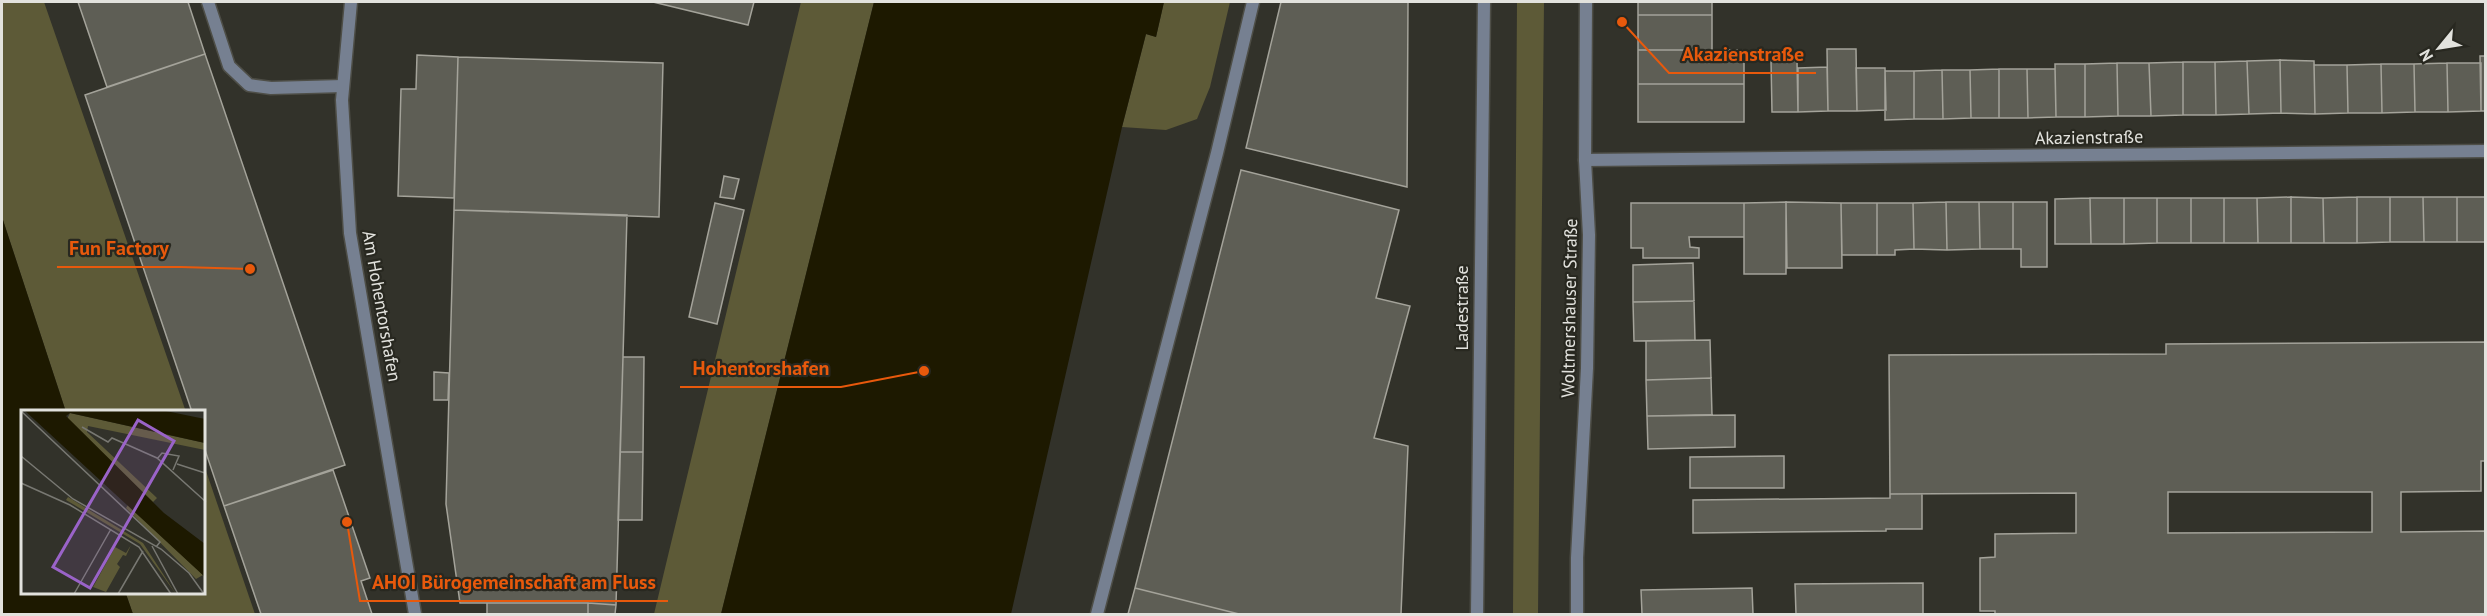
<svg xmlns="http://www.w3.org/2000/svg" width="2487" height="616" font-family="'PT Sans',sans-serif">
<style>
.green{fill:#5d5a37}
.water{fill:#1d1900}
.building{fill:#5e5e55;stroke:#a4a39a;stroke-width:1.5;fill-rule:evenodd}
.lines{fill:none;stroke-linecap:round;stroke-linejoin:round}
.service-casing{stroke:#4e4e47;stroke-width:15}
.minor-casing{stroke:#4e4e47;stroke-width:15}
.tertiary-casing{stroke:#4e4e47;stroke-width:15}
.service{stroke:#768091;stroke-width:12}
.minor{stroke:#768091;stroke-width:12}
.tertiary{stroke:#768091;stroke-width:12}
.labels{text-anchor:middle;dominant-baseline:central;stroke-width:4.5;stroke-linejoin:round;paint-order:stroke}
.street-label{font-size:18px;fill:#e2e2dd;stroke:#282820}
.inset-road{fill:none;stroke:#787872;stroke-width:1.5}
.view{fill:#9a63c8;fill-opacity:0.15;stroke:#9a63c8;stroke-width:3}
.inset-edge{fill:none;stroke:#e2e2dd;stroke-width:3}
.leader{fill:none;stroke:#e8590c;stroke-width:2}
.callout-dot{fill:#e8590c;stroke:#282820;stroke-width:2}
.callout-label{font-size:20px;text-anchor:middle;font-weight:bold;fill:#e8590c;stroke:#282820;stroke-width:4.5;stroke-linejoin:round;paint-order:stroke}
</style>
<rect width="100%" height="100%" fill="#32322a"/>
<path class="green" d="M 2,2 L 44,2 L 186,412 L 66,412 L 2,217 Z
M 801,2 L 874,2 L 721,614 L 654,614 Z
M 1164,2 L 1230,2 L 1210,87 L 1197,119 L 1166,130 L 1122,127 L 1146,34 L 1156,37 Z
M 1517,2 L 1544,2 L 1538,614 L 1513,614 Z
M 204,465 L 255,614 L 133,614 L 126,594 L 204,594 Z"/>
<path class="water" d="M 874,2 L 1164,2 L 1156,37 L 1146,34 L 1122,127 L 1011,614 L 721,614 Z
M 2,217 L 66,412 L 22,412 L 22,594 L 126,594 L 133,614 L 2,614 Z"/>
<path class="building" d="M 78,2 L 188,2 L 205,54 L 107,87 Z
M 653,2 L 754,2 L 748,25 Z
M 1281,2 L 1408,2 L 1407,187 L 1246,148 Z
M 1638,2 L 1712,2 L 1712,15 L 1638,15 Z
M 1638,15 L 1712,15 L 1712,50 L 1638,50 Z
M 1827,49 L 1856,49 L 1857,111 L 1828,111 Z
M 1638,50 L 1744,50 L 1744,84 L 1638,84 Z
M 205,54 L 345,465 L 224,506 L 204,447 L 204,412 L 192,412 L 85,95 Z
M 417,55 L 458,57 L 454,198 L 398,196 L 401,89 L 416,89 Z
M 2480,56 L 2486,56 L 2486,111 L 2481,111 Z
M 458,57 L 663,63 L 659,217 L 454,210 Z
M 2280,60 L 2281,113 L 2249,114 L 2247,61 Z
M 2280,60 L 2314,61 L 2315,114 L 2281,113 Z
M 1771,61 L 1797,61 L 1798,112 L 1772,112 Z
M 2247,61 L 2249,114 L 2216,115 L 2215,62 Z
M 2183,62 L 2183,115 L 2151,116 L 2149,63 Z
M 2183,62 L 2215,62 L 2216,115 L 2183,115 Z
M 2117,63 L 2118,116 L 2085,117 L 2085,64 Z
M 2117,63 L 2149,63 L 2151,116 L 2118,116 Z
M 2447,63 L 2448,112 L 2415,112 L 2414,64 Z
M 2447,63 L 2481,63 L 2481,111 L 2448,112 Z
M 2055,64 L 2085,64 L 2085,117 L 2056,117 Z
M 2381,64 L 2382,113 L 2348,113 L 2347,65 Z
M 2381,64 L 2414,64 L 2415,112 L 2382,113 Z
M 2314,65 L 2347,65 L 2348,113 L 2315,114 Z
M 1827,67 L 1828,111 L 1798,112 L 1798,68 Z
M 1856,68 L 1885,68 L 1886,110 L 1857,111 Z
M 1999,69 L 1999,118 L 1971,118 L 1970,70 Z
M 1999,69 L 2027,69 L 2028,118 L 1999,118 Z
M 2027,69 L 2055,69 L 2056,117 L 2028,118 Z
M 1942,70 L 1943,119 L 1914,119 L 1914,71 Z
M 1942,70 L 1970,70 L 1971,118 L 1943,119 Z
M 1885,71 L 1914,71 L 1914,119 L 1885,120 Z
M 1638,84 L 1744,84 L 1744,122 L 1638,122 Z
M 1241,170 L 1399,210 L 1376,298 L 1410,306 L 1374,438 L 1408,446 L 1401,614 L 1239,614 L 1135,588 Z
M 724,176 L 739,179 L 734,199 L 720,197 Z
M 2291,197 L 2291,243 L 2258,243 L 2257,198 Z
M 2291,197 L 2323,198 L 2324,243 L 2291,243 Z
M 2357,197 L 2357,243 L 2324,243 L 2323,198 Z
M 2357,197 L 2390,197 L 2390,242 L 2357,243 Z
M 2390,197 L 2423,197 L 2424,242 L 2390,242 Z
M 2423,197 L 2457,197 L 2457,242 L 2424,242 Z
M 2457,197 L 2486,197 L 2486,242 L 2457,242 Z
M 2090,198 L 2091,244 L 2055,244 L 2055,199 Z
M 2090,198 L 2124,198 L 2124,244 L 2091,244 Z
M 2124,198 L 2157,198 L 2157,243 L 2124,244 Z
M 2157,198 L 2191,198 L 2191,243 L 2157,243 Z
M 2191,198 L 2224,198 L 2224,243 L 2191,243 Z
M 2224,198 L 2257,198 L 2258,243 L 2224,243 Z
M 1786,202 L 1786,274 L 1744,274 L 1744,203 Z
M 1786,202 L 1841,203 L 1842,268 L 1787,268 Z
M 1946,202 L 1979,202 L 1980,249 L 1947,250 Z
M 1946,202 L 1947,250 L 1914,249 L 1913,203 Z
M 1979,202 L 2013,202 L 2013,249 L 1980,249 Z
M 2013,202 L 2047,202 L 2047,267 L 2021,267 L 2021,249 L 2013,249 Z
M 715,203 L 744,210 L 717,324 L 689,317 Z
M 1631,203 L 1744,203 L 1744,237 L 1689,237 L 1690,247 L 1699,248 L 1699,258 L 1643,258 L 1643,248 L 1631,248 Z
M 1841,203 L 1877,203 L 1877,255 L 1842,255 Z
M 1877,203 L 1913,203 L 1914,249 L 1895,250 L 1895,255 L 1877,255 Z
M 454,210 L 627,215 L 616,605 L 588,603 L 460,603 L 446,504 Z
M 1693,263 L 1694,301 L 1633,302 L 1633,265 Z
M 1694,301 L 1695,340 L 1634,341 L 1633,302 Z
M 1710,340 L 1711,378 L 1646,380 L 1646,341 Z
M 2486,342 L 2486,461 L 2481,461 L 2481,491 L 2401,492 L 2401,532 L 2486,531 L 2486,614 L 1995,614 L 1995,611 L 1980,611 L 1980,558 L 1995,557 L 1995,534 L 2076,533 L 2076,493 L 1890,494 L 1889,355 L 2166,354 L 2166,344 ZM 2168,492 L 2372,492 L 2372,532 L 2168,533 Z
M 623,357 L 644,357 L 643,452 L 620,452 Z
M 434,372 L 449,373 L 448,400 L 434,400 Z
M 1711,378 L 1712,415 L 1647,416 L 1646,380 Z
M 1735,415 L 1735,447 L 1648,449 L 1647,416 Z
M 620,452 L 643,452 L 642,520 L 618,520 Z
M 1784,456 L 1784,488 L 1690,488 L 1690,457 Z
M 333,470 L 370,578 L 361,581 L 372,614 L 261,614 L 224,506 Z
M 1890,494 L 1922,494 L 1922,529 L 1886,529 L 1886,531 L 1693,533 L 1693,500 L 1890,498 Z
M 1923,583 L 1923,614 L 1796,614 L 1795,584 Z
M 1135,588 L 1239,614 L 1128,614 Z
M 1752,588 L 1753,614 L 1642,614 L 1641,590 Z
M 487,603 L 588,603 L 588,614 L 487,614 Z
M 588,603 L 616,605 L 615,614 L 588,614 Z"/>
<g class="lines">
<g class="service-casing">
<path id="service" d="M 208,2 L 229,66 L 249,85 L 271,88 L 343,86
M 1097,614 L 1217,153 L 1253,2"/>
</g>
<g class="minor-casing">
<path id="minor" d="M 351,2 L 342,100 L 350,233 L 415,614
M 1585,160 L 2486,151
M 1477,614 L 1484,2"/>
</g>
<g class="tertiary-casing">
<path id="tertiary" d="M 1577,614 L 1577,558 L 1587,368 L 1589,235 L 1585,160 L 1586,2"/>
</g>
<use href="#service" class="service"/>
<use href="#minor" class="minor"/>
<use href="#tertiary" class="tertiary"/>
</g>
<g class="labels">
<g class="street-label">
<text transform="translate(2089 137) rotate(-1)">Akazienstraße</text>
<text transform="translate(382 306) rotate(80)">Am Hohentorshafen</text>
<text transform="translate(1461 308) rotate(-90)">Ladestraße</text>
<text transform="translate(1569 308) rotate(-89)">Woltmershauser Straße</text>
</g>
</g>
<g transform="translate(21 410)">
<rect width="184" height="184" fill="#32322a"/>
<path d="M 49,3 L 184,33 L 184,40 L 67,16 L 66,22 L 136,88 L 132,92 L 51,16 L 46,9 ZM 47,87 L 122,133 L 155,184 L 119,134 L 45,90 ZM 108,93 L 118,105 L 182,165 L 175,169 L 105,98 ZM 110,135 L 105,146 L 102,145 L 96,154 L 99,157 L 85,182 L 72,177 L 94,137 L 105,143 Z" fill="#5d5a37"/>
<path d="M 3,0 L 140,0 L 184,9 L 184,33 L 49,3 L 45,6 L 143,103 L 184,134 L 184,167 Z" fill="#1d1900"/>
<path class="inset-road" d="M 0,1 L 139,132 L 135,137M 61,17 L 87,32 L 91,28 L 136,48 L 185,92M 0,46 L 52,89 L 140,139 L 168,163 L 183,184M 136,49 L 141,43 L 158,46 L 152,60M 156,54 L 184,63M 0,73 L 49,95 L 118,137 L 150,184M 131,136 L 157,184M 53,184 L 90,119M 97,184 L 122,141"/>
<path class="view" d="M 117,10 L 153,31 L 69,178 L 32,157 Z"/>
<rect width="184" height="184" class="inset-edge"/>
</g>
<path class="leader" d="M1622 22L1669 73H1816M250 269L181 267H57M924 371L841 387H680M347 522L360 601H668"/>
<g class="callout-dot">
<circle cx="1622" cy="22" r="6"/>
<circle cx="250" cy="269" r="6"/>
<circle cx="924" cy="371" r="6"/>
<circle cx="347" cy="522" r="6"/>
</g>
<g class="callout-label">
<text x="1743" y="61">Akazienstraße</text>
<text x="119" y="255">Fun Factory</text>
<text x="761" y="375">Hohentorshafen</text>
<text x="514" y="589">AHOI Bürogemeinschaft am Fluss</text>
</g>
<rect width="2487" height="616" fill="none" stroke="#e2e2dd" stroke-width="6"/>
<g transform="translate(2439 48) rotate(240)" stroke="#282820" stroke-width="4.5" paint-order="stroke">
<path d="M0-4.5L10 22L0 15L-10 22Z" fill="#e2e2dd"/>
<text y="-9" font-size="16" font-weight="bold" text-anchor="middle" fill="#e2e2dd">N</text>
</g>
</svg>
